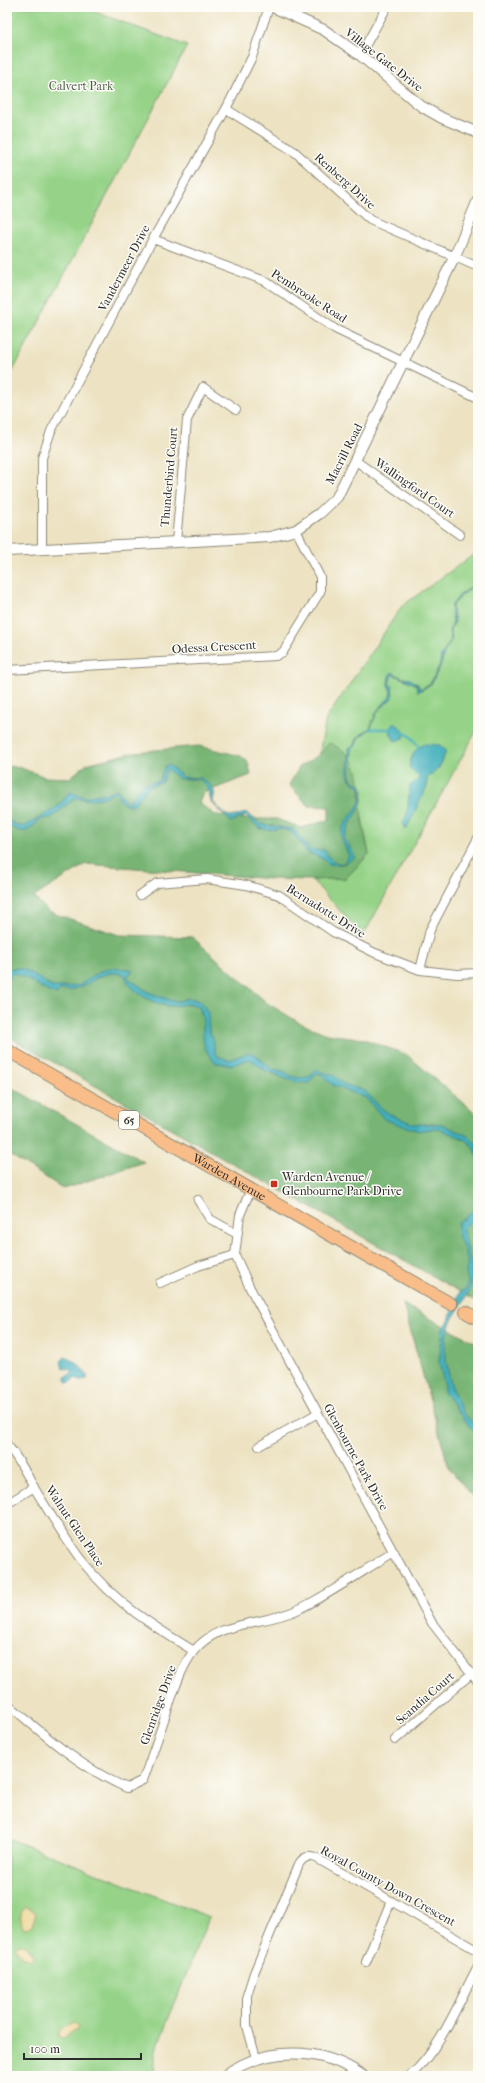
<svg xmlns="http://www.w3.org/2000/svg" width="485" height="2083" font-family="'IM FELL French Canon',serif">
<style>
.green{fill:#96d388;stroke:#607f5a}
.forest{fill:#78b574;stroke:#527050}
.sand{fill:#eeda9e;stroke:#8c8264}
.water{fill:#3fafbb;stroke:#356d73}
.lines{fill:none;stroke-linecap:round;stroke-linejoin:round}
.stream{stroke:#3fafbb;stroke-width:2.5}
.minor-casing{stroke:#8c8777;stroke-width:10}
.tertiary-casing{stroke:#8c8777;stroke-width:12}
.primary-casing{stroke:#8c8777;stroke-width:14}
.minor{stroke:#fff;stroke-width:8}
.tertiary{stroke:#fff;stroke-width:10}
.primary{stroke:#f8bd89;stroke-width:12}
.poi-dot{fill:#c8321e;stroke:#fdfcf7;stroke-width:1.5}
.labels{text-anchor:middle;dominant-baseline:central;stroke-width:3;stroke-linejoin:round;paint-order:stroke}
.shield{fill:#fdfcf7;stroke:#6a6a68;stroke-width:1}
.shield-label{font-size:11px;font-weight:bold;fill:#2b2b2b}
.street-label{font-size:12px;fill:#2b2b2b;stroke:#fdfcf7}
.park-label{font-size:12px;fill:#4b5d47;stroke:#fdfcf7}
.poi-label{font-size:12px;fill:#2b2b2b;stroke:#fdfcf7;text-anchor:start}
</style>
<rect width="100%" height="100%" fill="#fdfcf7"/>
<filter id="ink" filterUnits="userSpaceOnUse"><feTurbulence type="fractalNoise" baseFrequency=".025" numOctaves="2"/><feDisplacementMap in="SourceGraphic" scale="8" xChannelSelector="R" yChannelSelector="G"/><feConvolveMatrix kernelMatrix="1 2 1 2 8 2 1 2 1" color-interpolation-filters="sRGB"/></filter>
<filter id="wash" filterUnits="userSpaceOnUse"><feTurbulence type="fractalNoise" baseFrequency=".012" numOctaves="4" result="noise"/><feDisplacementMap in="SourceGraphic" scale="16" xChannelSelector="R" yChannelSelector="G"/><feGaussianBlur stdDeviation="0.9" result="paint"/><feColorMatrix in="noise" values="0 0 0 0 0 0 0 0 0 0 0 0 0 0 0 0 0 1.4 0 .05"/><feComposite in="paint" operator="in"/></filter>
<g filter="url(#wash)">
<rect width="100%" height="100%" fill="#ede3c3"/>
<path class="green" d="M 9,7 L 82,7 L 187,46 L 7,382 L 7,10 Z
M 478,553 L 478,728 L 363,936 L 312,880 L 346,878 L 369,854 L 361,813 L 319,755 L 326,719 L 402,606 L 473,555 Z
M 7,1838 L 209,1917 L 156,2050 L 154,2076 L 7,2076 Z"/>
<path class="forest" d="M 329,743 C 364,757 358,780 361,812 C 362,826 366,840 369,854 L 346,878 L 312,880 L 271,879 L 86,864 L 34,897 L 49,912 L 119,935 L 192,937 L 267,1003 L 300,1023 L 327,1034 L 364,1039 L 407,1055 L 478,1115 L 478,1302 L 7,1036 L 7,766 L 21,768 L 45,777 L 70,778 L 86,764 L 135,752 L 199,746 L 241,756 L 248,762 L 251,775 L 203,793 L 199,803 L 215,815 L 245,819 L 277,819 L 301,828 L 329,820 L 329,807 L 309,806 L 289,785 L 300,766 L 319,755 Z
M 7,1085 L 144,1162 L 64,1189 L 7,1153 Z
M 403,1304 L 478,1344 L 478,1503 L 449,1468 Z"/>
<path class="sand" d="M 25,1907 L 33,1910 L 36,1914 L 32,1925 L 27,1928 L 23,1927 C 20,1920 19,1912 25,1907 Z
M 19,1944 L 27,1946 L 29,1950 L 33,1953 L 33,1958 L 29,1960 L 21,1956 L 15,1948 Z
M 73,2023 L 78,2027 L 77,2030 L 69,2033 L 66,2037 L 60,2038 L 58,2034 L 60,2030 Z"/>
<path class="water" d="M 478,583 L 462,595 L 452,606 L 455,622 L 450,630 L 452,639 L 444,653 L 441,665 L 431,684 L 418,692 L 417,685 L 392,674 L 389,684 L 392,686 L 393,697 L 377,712 L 370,729 L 358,738 L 356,745 L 352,748 L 350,777 L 353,781 L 362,785 C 367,812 347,818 344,840 L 348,844 L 355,857 L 346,863 L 337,865 L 329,864 L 323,859 L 307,852 L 292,832 L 281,829 L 269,830 L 259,828 L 246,816 L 231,822 L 211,802 L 208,788 L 199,779 L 179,779 L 167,769 L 162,782 L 148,787 L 133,805 L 123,804 L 115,792 C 102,801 89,800 75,798 L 51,818 L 41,819 C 26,832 27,836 7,825 L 7,820 L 20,826 L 25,826 L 56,808 L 70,792 L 84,797 L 108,793 L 117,789 L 125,801 L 129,802 L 143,784 L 159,781 L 165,766 L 169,765 L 183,777 L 201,778 C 204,782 214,786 214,792 C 215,795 213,798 213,802 C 225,815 229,821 246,812 L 260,824 L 293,829 L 310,850 L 325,850 C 329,858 334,865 344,863 L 349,855 C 346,849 342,843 341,837 C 340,818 368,807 360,787 C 340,777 351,766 349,748 L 355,744 L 358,737 L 370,728 L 377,711 L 390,697 L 391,691 L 388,685 L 389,676 L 392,672 L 402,678 L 410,679 L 418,684 L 420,689 L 430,684 L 440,664 L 441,656 L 451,640 L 449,631 L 453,623 L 451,606 L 460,595 Z
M 395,722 L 405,733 L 404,738 L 395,741 L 391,735 L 390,729 Z
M 425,744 L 440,745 L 446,752 L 439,768 L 427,778 L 427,787 L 406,830 L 404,828 L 403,823 L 407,814 L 410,786 L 420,778 L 409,768 C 411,757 413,749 425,744 Z
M 21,968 L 32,974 L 52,987 L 67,987 L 80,985 L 101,971 L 110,968 L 131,969 L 133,972 L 128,975 L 128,978 L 148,992 L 173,1001 L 179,1001 L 189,998 L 200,1001 L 208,1012 L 209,1031 L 213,1038 L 215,1051 L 217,1056 L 229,1060 L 244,1054 L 254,1053 L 272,1069 L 283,1071 L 291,1076 L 299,1078 L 308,1077 L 316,1070 L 335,1076 L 343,1084 L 364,1090 L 380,1107 L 391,1115 L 414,1124 L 442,1124 L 468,1136 L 478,1145 L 478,1156 L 474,1147 L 464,1139 L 437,1128 L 419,1131 L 385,1120 L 366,1098 L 332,1085 L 321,1074 L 315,1075 L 309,1083 L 300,1083 L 283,1078 L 273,1073 L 266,1071 L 250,1059 L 233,1065 L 216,1063 C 194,1042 209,1030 199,1007 C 189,1001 182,1006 171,1006 C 156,1006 128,991 125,975 C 102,967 93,985 72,990 C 68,991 65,989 60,990 L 57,995 C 41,991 29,977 13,973 L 7,980 L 7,969 Z
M 474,1212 L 478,1213 L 478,1217 L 474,1218 L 463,1229 C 465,1247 474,1262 472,1280 C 470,1299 453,1312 448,1330 C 440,1353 452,1398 467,1417 C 470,1421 475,1424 478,1428 L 478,1435 L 465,1421 L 444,1392 L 444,1382 L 439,1363 L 443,1328 L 448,1322 L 459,1293 L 467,1288 C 469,1281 467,1279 466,1273 C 466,1269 468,1264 467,1260 C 465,1246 453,1235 459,1221 L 466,1218 L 469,1213 Z
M 65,1357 L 77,1363 L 87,1375 L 87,1379 L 80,1380 L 75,1378 L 69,1383 L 66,1382 L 65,1377 L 73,1373 L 71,1370 L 63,1368 L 61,1361 Z"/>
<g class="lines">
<path class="stream" d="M 370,729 L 390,729
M 405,733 L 411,737 L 419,747
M 472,1279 L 478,1283"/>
</g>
</g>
<g filter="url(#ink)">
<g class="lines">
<g class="minor-casing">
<path id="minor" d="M 360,55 L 387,7
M 226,109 L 295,152 L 370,220 L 478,267
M 153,239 L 265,281 L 335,329 L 478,398
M 356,461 L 460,535
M 176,542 L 187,420 L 203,387 L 236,410
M 42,550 L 42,458 L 51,431 L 153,239 L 226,109 L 252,57 L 269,7
M 7,670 L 276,656 L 283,652 L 320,592 L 320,577 L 296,530
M 140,895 L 157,883 L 207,879 L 246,885 L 279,895 L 333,932 L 375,953 L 420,970 L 457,974 L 478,973
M 420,970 L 430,930 L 478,838
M 251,1189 L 240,1215 L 235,1255 L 250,1288 L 432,1623 L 478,1682
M 198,1200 L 210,1219 L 237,1234
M 160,1283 L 198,1266 L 235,1255
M 7,1445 C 18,1457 25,1471 33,1486 C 44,1504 55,1522 67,1540 C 101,1593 141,1619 194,1651
M 259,1446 L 318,1413
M 7,1504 L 34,1487
M 7,1703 C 44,1735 81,1768 127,1788 L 143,1780 C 152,1756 160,1732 168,1708 C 175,1689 181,1668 193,1652 C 219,1619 262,1626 297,1610 C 331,1594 362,1571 394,1552
M 395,1740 L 471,1674
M 366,1962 L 391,1901
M 256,2058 L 247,2026 L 247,1995 L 254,1973 L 299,1864 C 303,1857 309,1855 316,1858 L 478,1951
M 410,2076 C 442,2047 458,2003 478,1966"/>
</g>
<g class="tertiary-casing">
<path id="tertiary" d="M 273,7 L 324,30 L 360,55 L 421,106 L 442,118 L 478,133
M 7,551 L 270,537 L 296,530 L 320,513 L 337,497 L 455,256 L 478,200
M 224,2076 C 265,2046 321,2046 363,2076"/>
</g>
<g class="primary-casing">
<g id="primary">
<path id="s1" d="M 7,1050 L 451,1304"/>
<path d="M 466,1312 L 478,1319"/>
</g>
</g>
<use href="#minor" class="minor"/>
<use href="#tertiary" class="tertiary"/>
<use href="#primary" class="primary"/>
</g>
</g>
<rect class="poi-dot" x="270" y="1180" width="8" height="8" rx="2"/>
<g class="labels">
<rect class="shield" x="119" y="1111" width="20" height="18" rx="3"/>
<g class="shield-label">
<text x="129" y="1120">65</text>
</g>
<g class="street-label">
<text transform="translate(384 60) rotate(38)">Village Gate Drive</text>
<text transform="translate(345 181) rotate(42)">Renberg Drive</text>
<text transform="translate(124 268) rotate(-62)">Vandermeer Drive</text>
<text transform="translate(309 296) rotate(33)">Pembrooke Road</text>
<text transform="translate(344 454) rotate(-63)">Macrill Road</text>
<text transform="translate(169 477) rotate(-85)">Thunderbird Court</text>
<text transform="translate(415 488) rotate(35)">Wallingford Court</text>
<text transform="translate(214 647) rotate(-3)">Odessa Crescent</text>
<text transform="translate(326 911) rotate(32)">Bernadotte Drive</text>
<text stroke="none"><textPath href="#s1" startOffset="256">Warden Avenue</textPath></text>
<text transform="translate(356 1457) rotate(61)">Glenbourne Park Drive</text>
<text transform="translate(75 1526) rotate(56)">Walnut Glen Place</text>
<text transform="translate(425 1698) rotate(-41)">Scandia Court</text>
<text transform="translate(158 1705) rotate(-70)">Glenridge Drive</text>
<text transform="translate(388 1886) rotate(29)">Royal County Down Crescent</text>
</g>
<g class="park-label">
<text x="81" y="86">Calvert Park</text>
</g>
<g class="poi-label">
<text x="282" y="1177">Warden Avenue /<tspan x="282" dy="14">Glenbourne Park Drive</tspan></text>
</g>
</g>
<rect width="485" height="2083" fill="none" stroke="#fdfcf7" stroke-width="24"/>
<path d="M24 2053v6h117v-6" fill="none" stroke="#2b2b2b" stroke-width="2"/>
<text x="30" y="2053" font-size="12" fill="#2b2b2b" stroke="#fdfcf7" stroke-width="3" paint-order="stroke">100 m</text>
</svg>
